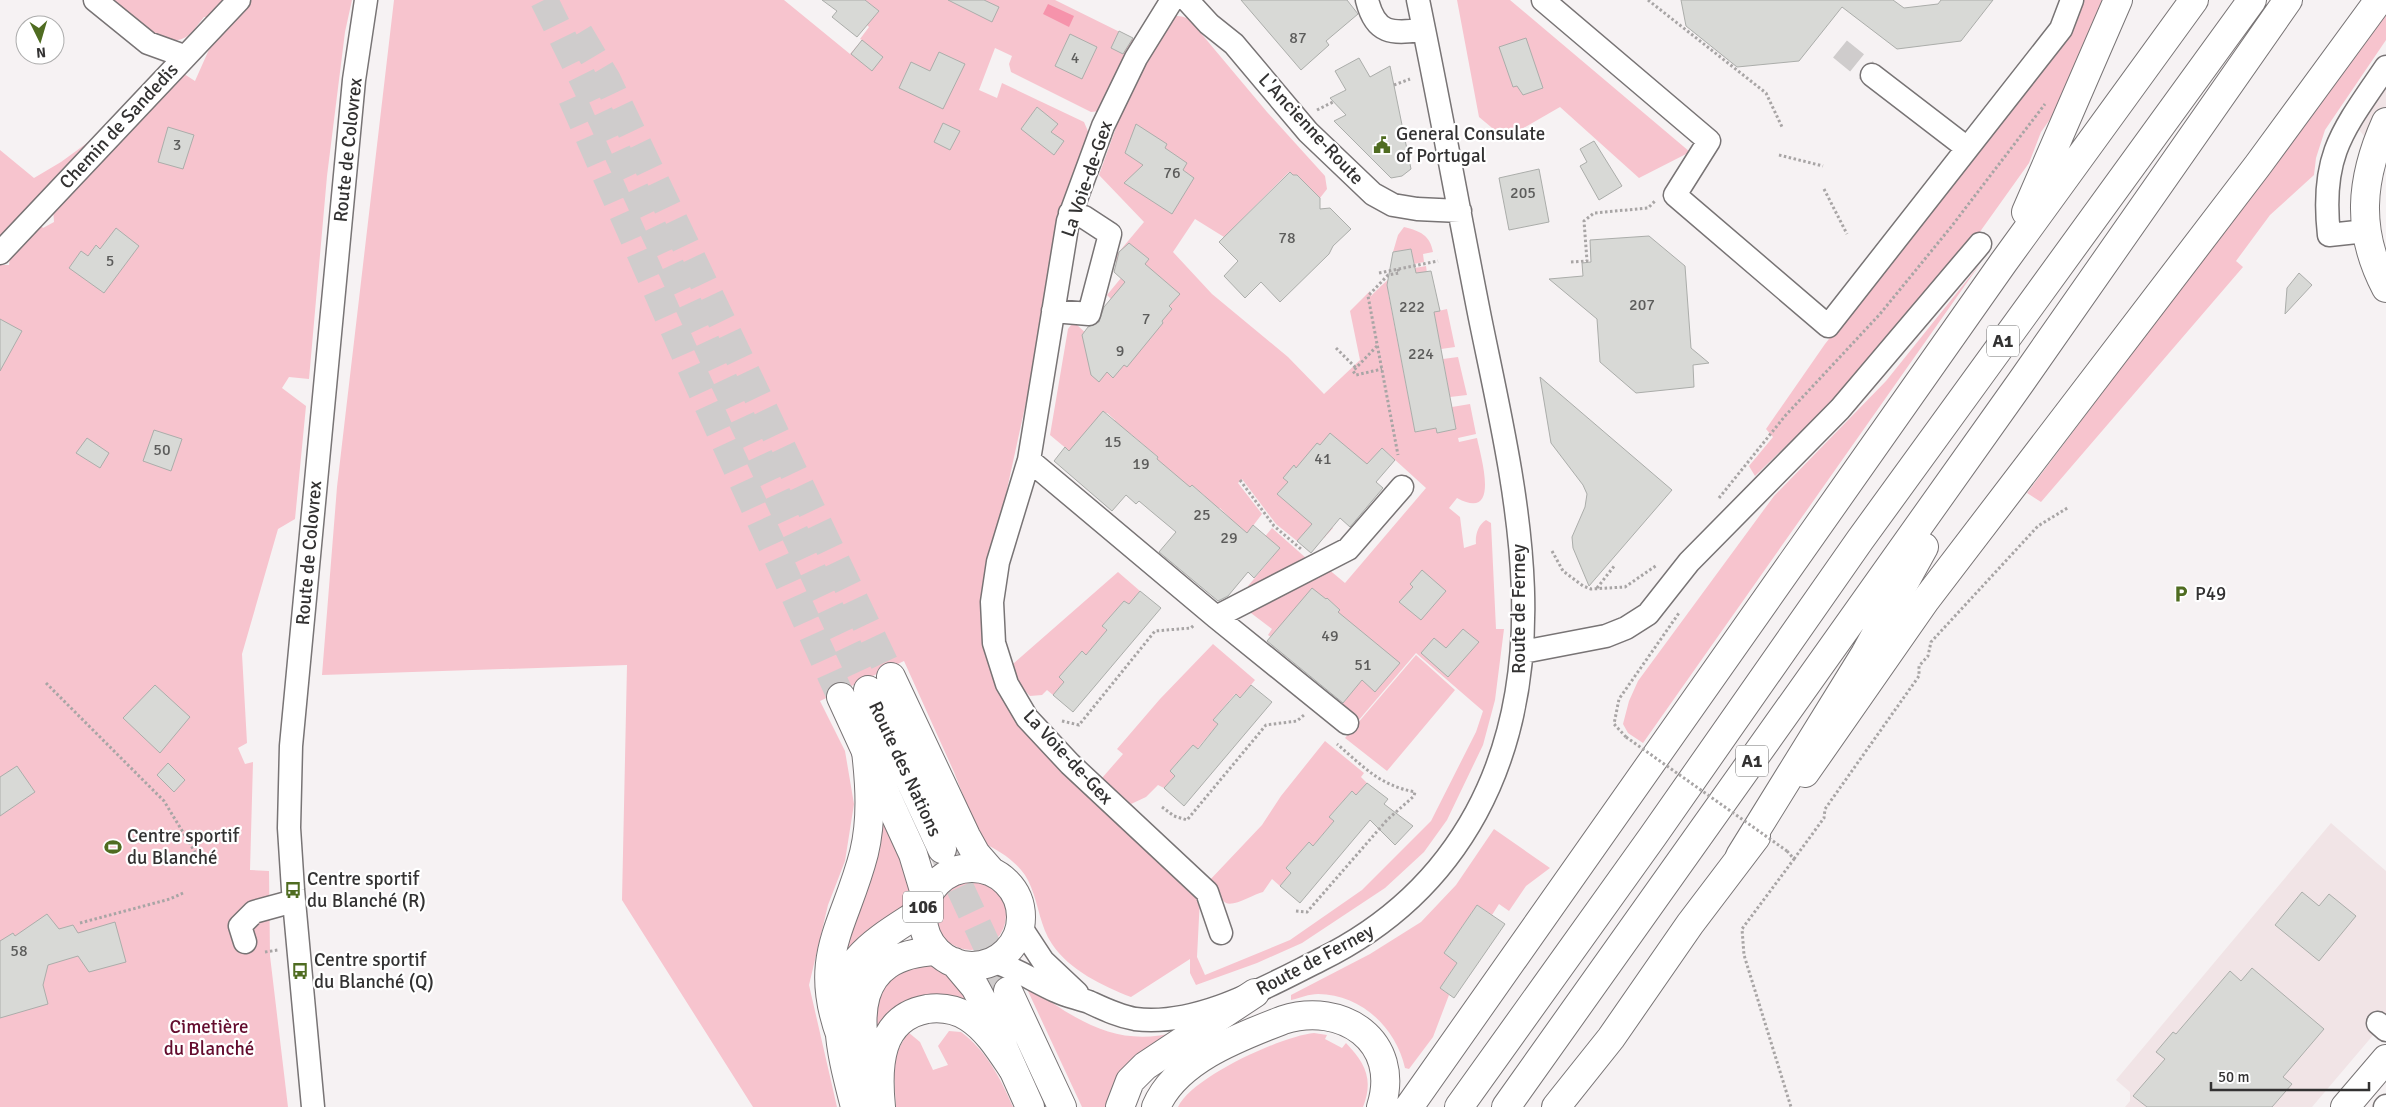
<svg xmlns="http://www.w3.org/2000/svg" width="2386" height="1107" font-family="Signika,sans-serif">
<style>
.built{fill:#f1e4e6}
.green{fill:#f7c4ce}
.water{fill:#f693ab}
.building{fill:#d8d9d6;stroke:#abadaa}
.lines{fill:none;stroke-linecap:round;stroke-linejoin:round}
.minor-tunnel{stroke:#cfcccc;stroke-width:22;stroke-dasharray:22 11;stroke-linecap:butt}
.major-tunnel{stroke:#cfcccc;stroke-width:28;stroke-dasharray:28 14;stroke-linecap:butt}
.minor-casing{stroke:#787475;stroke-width:25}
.major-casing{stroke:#787475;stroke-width:30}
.highway-casing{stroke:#787475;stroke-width:30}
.path{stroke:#a8a5a5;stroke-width:3;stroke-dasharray:2.5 2.5;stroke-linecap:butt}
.minor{stroke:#fff;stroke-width:22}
.major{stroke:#fff;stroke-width:28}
.highway{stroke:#fff;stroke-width:28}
.path-bridge{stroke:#a8a5a5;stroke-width:3;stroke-dasharray:2.5 2.5;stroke-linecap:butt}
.labels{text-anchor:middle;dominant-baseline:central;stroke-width:4.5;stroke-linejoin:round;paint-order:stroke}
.number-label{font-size:16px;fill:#5c5c5b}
.shield{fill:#fff;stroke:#707070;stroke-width:1}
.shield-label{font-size:18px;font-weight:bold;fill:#333232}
.street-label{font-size:19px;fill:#333232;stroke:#fff}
.poi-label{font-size:19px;fill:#333232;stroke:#fff;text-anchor:start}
.park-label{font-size:19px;fill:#640c2e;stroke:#fff}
</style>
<rect width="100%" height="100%" fill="#f6f2f3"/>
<path class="built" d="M 2386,84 L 2386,163 L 2356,126 Z
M 2331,823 L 2386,871 L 2386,1020 L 2312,1107 L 2125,1107 L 2130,1101 L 2130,1092 L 2116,1080 Z"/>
<path class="green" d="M 104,0 L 232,0 L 215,17 L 204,17 C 199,23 194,30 189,35 C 163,55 123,15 104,0 Z
M 249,0 L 352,0 L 345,32 L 327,176 L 309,379 L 289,377 L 282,388 L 306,406 L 295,519 L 278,529 L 242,654 L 247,743 L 238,748 L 245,764 L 253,762 L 250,870 L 269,871 L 270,956 L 288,1107 L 0,1107 L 0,265 L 9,265 L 11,250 L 38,222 L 43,228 L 54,222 L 53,207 L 181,72 L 195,81 L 215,36 Z
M 394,0 L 784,0 L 850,54 L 862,40 L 860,39 L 869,27 L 867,25 L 878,11 L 865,0 L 1055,0 L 1136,40 L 1101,111 L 1091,112 L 1011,72 L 1009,64 L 1012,56 L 995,48 L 979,90 L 997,98 L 1002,83 L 1084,122 L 1090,136 L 1058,213 L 1032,375 L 1009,480 L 983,611 L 986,658 L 1010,709 L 1200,898 L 1197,957 L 1205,975 L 1290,940 L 1362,890 L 1431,821 L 1476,732 L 1483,711 L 1416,653 L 1358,721 L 1340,707 L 1352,692 L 1335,678 L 1338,612 L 1340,610 L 1327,598 L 1299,631 L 1276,641 L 1268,635 L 1272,629 L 1247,610 L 1327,568 L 1345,583 L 1426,488 L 1382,448 L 1322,518 L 1333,528 L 1324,538 L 1317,533 L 1297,541 L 1276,524 L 1242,479 L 1238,483 L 1262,514 L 1246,535 L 1220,508 L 1217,510 L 1204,499 L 1205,496 L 1192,485 L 1186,492 L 1157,459 L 1158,457 L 1131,434 L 1129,436 L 1115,424 L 1115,420 L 1107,413 L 1102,413 L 1080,460 L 1050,435 L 1068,329 L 1071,325 L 1076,324 L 1089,336 L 1122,326 L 1103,309 L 1111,299 L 1107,295 L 1121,278 L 1136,279 L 1113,259 L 1144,222 L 1099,175 L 1122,111 L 1165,22 C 1174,14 1179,15 1189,19 L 1267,112 L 1325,176 L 1327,189 L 1320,198 L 1289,172 L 1224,237 L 1195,219 L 1173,252 L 1212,294 L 1288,357 L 1324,394 L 1360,360 L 1350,311 L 1370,291 L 1371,296 C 1392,275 1396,271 1426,266 L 1428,280 L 1388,292 L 1415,432 L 1436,428 L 1437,433 L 1456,429 L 1452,407 L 1470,404 L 1476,434 L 1458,438 L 1459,442 L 1477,438 C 1481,458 1501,522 1457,498 L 1449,508 L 1460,517 L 1464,548 L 1476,544 C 1475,535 1478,525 1486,520 L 1491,523 L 1496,629 L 1504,629 L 1495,700 L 1483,745 L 1447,820 L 1424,852 L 1385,888 L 1302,943 L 1257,963 L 1196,985 L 1190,973 L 1190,959 L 1131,997 C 1103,986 1069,970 1052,944 C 1040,926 1039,906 1031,887 C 1023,865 1001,851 981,842 L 954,772 L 904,661 L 820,701 L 845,751 L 854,804 L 845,861 L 828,905 L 809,985 L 837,1107 L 753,1107 L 622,900 L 627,665 L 322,675 L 337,487 Z
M 1457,0 L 1510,0 L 1690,152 L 1639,178 L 1560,107 L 1499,142 L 1491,127 L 1479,117 Z
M 2083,0 L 2110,0 L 2070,91 L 2041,132 L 2029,163 L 1957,264 L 1861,373 L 1755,476 L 1749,466 L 1773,437 L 1766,429 L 1825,344 L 2067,35 L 2079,15 Z
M 2386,7 L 2386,40 L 2325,130 L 2316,158 L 2314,175 L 2270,215 L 2236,261 L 2243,267 L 2041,502 L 2027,493 L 2197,267 Z
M 98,135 L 0,243 L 0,150 L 34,178 L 61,162 Z
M 1404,227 C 1420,231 1430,235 1433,252 L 1423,254 L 1424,262 L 1414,264 L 1411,249 L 1393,252 L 1398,235 Z
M 1980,264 L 1643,743 L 1628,733 L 1623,724 L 1629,701 L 1638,681 L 1774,496 L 1886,381 Z
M 1447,309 L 1455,347 L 1441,349 L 1434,312 Z
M 1458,357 L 1467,395 L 1450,397 L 1443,359 Z
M 1272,528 L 1306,558 L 1253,590 L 1248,586 L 1274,555 L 1258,545 Z
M 1118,572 L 1140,591 L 1129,604 L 1124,601 L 1102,626 L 1107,631 L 1086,655 L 1081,652 L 1059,677 L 1064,682 L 1053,695 L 1047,690 L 1042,695 L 1030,696 L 1019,685 L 1013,664 Z
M 1213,644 L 1255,680 L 1240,698 L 1235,694 L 1213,720 L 1218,724 L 1197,749 L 1193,745 L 1170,771 L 1175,776 L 1164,788 L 1158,785 L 1146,797 L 1131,804 L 1102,778 L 1123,754 L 1117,749 L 1160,699 Z
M 1416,655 L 1455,690 L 1387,771 L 1345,738 Z
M 1325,741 L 1364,773 L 1361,777 L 1367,783 L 1356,795 L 1351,792 L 1329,817 L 1334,821 L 1313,846 L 1309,842 L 1286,868 L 1291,873 L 1280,886 L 1272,879 L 1263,892 C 1254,894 1234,907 1226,903 C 1220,899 1213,888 1208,882 L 1262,825 L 1281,796 Z
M 879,810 L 886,811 L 911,894 L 905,908 L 837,959 Z
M 1494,829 L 1550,868 L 1526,886 L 1509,911 L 1499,904 L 1492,915 L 1477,905 L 1444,953 L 1457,963 L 1440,988 L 1449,995 L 1433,1037 L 1409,1069 L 1405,1068 C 1396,1027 1360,994 1318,994 C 1309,994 1300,998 1291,1000 L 1291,995 L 1370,954 L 1421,922 L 1456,885 Z
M936 915a35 35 0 1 1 70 0a35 35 0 1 1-70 0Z
M 929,965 L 954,978 L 974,1001 L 869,1036 L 875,993 L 902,968 Z
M 1027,989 C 1043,995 1056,1006 1070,1014 C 1107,1036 1137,1042 1178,1032 L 1108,1107 L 1082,1107 Z
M 949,1031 L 961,1032 C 986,1050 1001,1079 1013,1107 L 896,1107 L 893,1059 L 908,1032 L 920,1042 L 933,1070 L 948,1065 L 938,1046 Z
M 1314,1033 L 1327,1035 L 1325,1039 L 1342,1048 L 1346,1043 C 1365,1063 1374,1079 1363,1107 L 1178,1107 C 1192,1077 1282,1036 1314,1033 Z"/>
<path class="water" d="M 1048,4 L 1074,16 L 1069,27 L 1043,14 Z"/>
<path class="building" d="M 822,0 L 865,0 L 879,11 L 857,37 L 832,17 L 837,11 Z
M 948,0 L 984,0 L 999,7 L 992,22 Z
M 1241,0 L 1347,0 L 1358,14 L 1326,41 L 1329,45 L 1301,70 Z
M 1681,0 L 1893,0 L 1904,8 L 1938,4 L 1941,0 L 1993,0 L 1961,41 L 1897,49 L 1842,7 L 1799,61 L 1737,67 L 1686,26 Z
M 1119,31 L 1133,38 L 1123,54 L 1111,48 Z
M 1070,34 L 1097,47 L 1082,79 L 1055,66 Z
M 1526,38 L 1543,88 L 1523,95 L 1517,86 L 1513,87 L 1499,47 Z
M 862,40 L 883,57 L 872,71 L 851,54 Z
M 939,52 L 965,64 L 943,109 L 899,88 L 911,62 L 930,71 Z
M 1359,58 L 1370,77 L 1390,66 L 1411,169 L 1402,176 L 1391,178 L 1334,121 L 1346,115 L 1330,98 L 1346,90 L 1335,71 Z
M 1037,107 L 1058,124 L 1051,132 L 1064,141 L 1054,155 L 1021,129 Z
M 943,123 L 960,131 L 950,150 L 934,142 Z
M 1136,124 L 1167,144 L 1165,148 L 1187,163 L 1183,170 L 1194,178 L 1172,214 L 1124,183 L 1143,165 L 1125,153 Z
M 168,127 L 194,135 L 183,169 L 158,162 Z
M 1594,141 L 1622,186 L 1599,200 L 1580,166 L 1587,162 L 1580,149 Z
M 1539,169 L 1549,222 L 1509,230 L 1499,178 Z
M 1290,172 L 1293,175 L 1297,175 L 1320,198 L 1320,209 L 1330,208 L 1351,229 L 1333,246 L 1329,254 L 1280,302 L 1261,282 L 1245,298 L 1224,276 L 1238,261 L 1219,242 Z
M 116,228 L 139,246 L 104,293 L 69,268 L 81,251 L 88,256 L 96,245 L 100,249 Z
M 1649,236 L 1685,266 L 1691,348 L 1709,363 L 1693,365 L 1694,387 L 1636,393 L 1600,362 L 1597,319 L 1549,279 L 1583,276 L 1582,263 L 1591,262 L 1590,240 Z
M 1129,243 L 1149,259 L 1145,264 L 1180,294 L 1169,306 L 1172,309 L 1162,321 L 1163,323 L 1127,367 L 1124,365 L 1113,378 L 1107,372 L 1099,382 L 1091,375 L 1082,335 L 1088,327 L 1099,322 L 1104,307 L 1125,282 L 1114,272 L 1119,252 Z
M 1411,249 L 1416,273 L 1431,271 L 1440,311 L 1434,312 L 1456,429 L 1437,433 L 1436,428 L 1415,432 L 1387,285 L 1393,252 Z
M 2299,273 L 2312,285 L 2285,314 L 2287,288 Z
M 0,319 L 22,331 L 0,371 Z
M 1540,377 L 1672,490 L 1589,586 L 1573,548 L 1572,537 L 1585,507 L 1587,494 L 1583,485 L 1551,443 Z
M 1103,411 L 1158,457 L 1157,459 L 1190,487 L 1192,485 L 1247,533 L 1253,525 L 1280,548 L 1254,578 L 1248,572 L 1228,596 L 1218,601 L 1159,552 L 1176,532 L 1152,512 L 1139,501 L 1136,504 L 1126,495 L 1112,511 L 1054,461 L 1065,447 L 1069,451 Z
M 154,430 L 182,439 L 171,471 L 143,461 Z
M 1330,433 L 1367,464 L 1382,448 L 1395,460 L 1376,482 L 1383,488 L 1350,527 L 1340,518 L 1311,553 L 1297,541 L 1312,524 L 1277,494 L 1288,482 L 1283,478 L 1294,465 L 1296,468 L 1317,443 L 1320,445 Z
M 87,438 L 109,453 L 100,468 L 76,453 Z
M 1422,570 L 1446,591 L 1421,620 L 1399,602 L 1413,587 L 1410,584 Z
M 1312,588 L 1326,599 L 1327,598 L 1340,610 L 1338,612 L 1400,663 L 1375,692 L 1362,680 L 1343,703 L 1267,641 Z
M 1140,591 L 1161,608 L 1073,712 L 1053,695 L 1064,682 L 1059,677 L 1082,651 L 1086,655 L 1107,630 L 1102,626 L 1124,601 L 1129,604 Z
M 1463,629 L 1479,642 L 1448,677 L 1421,653 L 1434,638 L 1446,648 Z
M 155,685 L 190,717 L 160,753 L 123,718 Z
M 1251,685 L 1272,702 L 1184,806 L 1164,788 L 1175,776 L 1170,771 L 1193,745 L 1198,749 L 1218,724 L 1213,720 L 1236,694 L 1240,698 Z
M 168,763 L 185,780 L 174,792 L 157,775 Z
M 17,766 L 35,792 L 0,816 L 0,777 Z
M 1367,783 L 1388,799 L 1384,804 L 1413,826 L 1395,845 L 1370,820 L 1300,903 L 1280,886 L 1291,873 L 1286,868 L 1309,842 L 1313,846 L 1334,821 L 1329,817 L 1352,791 L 1356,795 Z
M 2302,892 L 2319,906 L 2329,894 L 2356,916 L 2319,961 L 2275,925 Z
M 1477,905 L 1505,924 L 1454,998 L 1440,988 L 1457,963 L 1444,953 Z
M 47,914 L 59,929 L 73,925 L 78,933 L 115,922 L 126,962 L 89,972 L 78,956 L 48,965 L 43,985 L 48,1004 L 0,1018 L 0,941 L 13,933 L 15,936 Z
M 2252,968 L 2324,1029 L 2283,1077 L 2292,1084 L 2272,1107 L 2147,1107 L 2133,1096 L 2165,1059 L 2156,1052 L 2173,1032 L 2176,1034 L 2230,971 L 2241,981 Z"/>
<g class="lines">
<path class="minor-tunnel" d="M 1840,49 L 1872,75"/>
<path class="major-tunnel" d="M 544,0 L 586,85 L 868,690
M 579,33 L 607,80 L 891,677
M 572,98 L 689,363 L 841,697
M 942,849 L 1008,991"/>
<g class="minor-casing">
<path id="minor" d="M 95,0 L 148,43 L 184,56
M 1172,0 L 1136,58 L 1103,126 L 1068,221 L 1029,460 L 998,562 L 992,602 L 994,643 L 1007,684 L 1027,718 L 1070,764 L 1207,892 L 1221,933
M 1187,0 L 1209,24 L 1234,44 L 1308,132 L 1373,194 L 1393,205 L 1417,209 L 1460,211
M 1367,0 C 1376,36 1393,33 1424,30
M 1543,0 L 1709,141 L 1675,195 L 1828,326 L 2061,29 L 2072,0
M 1872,75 L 1967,148
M 2366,231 L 2329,235 C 2320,155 2343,130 2386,67
M 0,253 L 239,0
M 1053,311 L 1089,314 L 1110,234 L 1084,217 L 1070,213
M 1029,460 L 1216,617 L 1347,723
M 1216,617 L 1348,549 L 1402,487
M 1523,652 L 1606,636 L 1626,628 L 1648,614 L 1689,562 L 1840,409 L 1980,244
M 1020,926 L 1043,961 L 1077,993
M 245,942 L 240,926 L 254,912 L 294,901
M 992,961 C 1015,968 1034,981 1056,991 C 1066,996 1078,998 1089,1002 C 1104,1009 1118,1016 1135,1019 C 1197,1027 1266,987 1320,960 C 1387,927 1440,879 1476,813 C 1560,658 1513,480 1480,318 C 1459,212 1440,106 1418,0
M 2378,1023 L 2386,1030
M 313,1107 L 293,890 L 289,828 L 291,746 L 354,80 L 366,0
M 2385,1107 L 2386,1106"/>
</g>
<g class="major-casing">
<path id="major" d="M 2386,122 C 2360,180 2356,231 2386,288
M 891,677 L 966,836 L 976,854 L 990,870
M 868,690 L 942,849
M 841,697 L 913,854 L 926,897
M 1805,773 L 1925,601 L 2258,165 L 2379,0
M923 917a49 49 0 1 1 98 0a49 49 0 1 1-98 0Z
M 954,962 L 975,987 L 983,1002 L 1030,1107
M 1008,991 L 1062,1107
M 1120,1107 L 1130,1081 L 1145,1066 L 1255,993
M 1556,1107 L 1611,1038 L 1690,924 L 1756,837
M 2345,1107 L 2386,1059"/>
</g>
<g class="highway-casing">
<path id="highway" d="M 2026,212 L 2118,0
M 1740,856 L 1865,654 L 1924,547
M 841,1037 C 811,956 845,927 864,853 C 872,819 870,786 866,751
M 873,1084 C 855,1021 851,955 936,951
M 855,1107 C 844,1063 824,998 858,959 C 875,939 901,925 923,910
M 881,1107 C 877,1067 878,1018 927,1009 C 942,1007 955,1009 968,1017 C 987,1029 1000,1050 1012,1068
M 1156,1107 C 1176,1060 1239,1037 1283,1020 C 1342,1001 1402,1041 1381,1107
M 1409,1107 L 2003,263 L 2194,0
M 1459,1107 L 1653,836 L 1860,540 L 2252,0
M 1506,1107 L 2021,382 L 2288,0"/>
</g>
<path class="path" d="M 1648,0 L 1766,93 L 1782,127
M 1394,85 L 1410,79
M 1317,110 L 1333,102
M 1779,155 L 1823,166
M 1824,189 L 1847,234
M 1571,262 L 1587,261 L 1584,221 L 1594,213 L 1648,208 L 1656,200
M 1398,269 L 1399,273 L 1388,275 L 1368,296 L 1398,455
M 1379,273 L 1438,261
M 1377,346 L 1353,371 L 1356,375 L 1382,369
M 1336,348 L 1356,368
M 1240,480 L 1274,526 L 1301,549
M 1719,498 L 1785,416 L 1880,314 L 1951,227 L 2045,104
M 1552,551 L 1563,571 L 1583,586 L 1591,589 L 1625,587 L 1657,565
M 1597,588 L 1615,565
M 46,683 L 164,801 L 195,852
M 1062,721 L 1079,725 L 1155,631 L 1191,628 L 1194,625
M 1626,737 L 1614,724 L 1619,699 L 1679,613
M 1162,807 L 1174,816 L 1187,820 L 1266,725 L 1297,721 L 1304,715
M 1787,851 L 1794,859 L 1742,929 L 1744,955 L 1791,1107
M 1794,859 L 1824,818 L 1825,809 L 1919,676 L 1919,666 L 1928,656 L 1931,642 L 2038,526 L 2069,507
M 1296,911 L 1307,912 L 1387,820 L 1414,796 L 1415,792 C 1379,785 1364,767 1337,744
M 80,923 L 170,899 L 183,893
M 265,952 L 278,950"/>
<use href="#minor" class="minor"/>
<use href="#major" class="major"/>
<use href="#highway" class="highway"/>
<path class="path-bridge" d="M 1626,737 L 1787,851"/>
</g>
<defs>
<g id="civic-bare" transform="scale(1.35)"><path d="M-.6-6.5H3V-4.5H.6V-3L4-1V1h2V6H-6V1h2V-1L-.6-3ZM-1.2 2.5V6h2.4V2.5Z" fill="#4f6c21" stroke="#fff" stroke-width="2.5" paint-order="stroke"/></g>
<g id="parking-bare" transform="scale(1.35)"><path d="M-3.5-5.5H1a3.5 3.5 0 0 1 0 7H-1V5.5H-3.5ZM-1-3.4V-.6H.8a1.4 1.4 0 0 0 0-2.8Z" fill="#4f6c21" stroke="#fff" stroke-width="2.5" paint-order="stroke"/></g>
<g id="stadium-bare" transform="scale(1.35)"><path d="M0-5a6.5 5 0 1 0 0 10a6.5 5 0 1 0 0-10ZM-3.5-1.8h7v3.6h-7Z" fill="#4f6c21" stroke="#fff" stroke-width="2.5" paint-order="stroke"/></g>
<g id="bus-bare" transform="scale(1.35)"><path d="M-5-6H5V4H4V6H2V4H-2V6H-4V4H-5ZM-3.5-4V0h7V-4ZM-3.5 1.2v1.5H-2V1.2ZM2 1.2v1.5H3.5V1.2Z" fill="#4f6c21" stroke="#fff" stroke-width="2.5" paint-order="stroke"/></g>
</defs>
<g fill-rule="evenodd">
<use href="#civic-bare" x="1382" y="145"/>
<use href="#parking-bare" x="2181" y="594"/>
<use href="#stadium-bare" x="113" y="847"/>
<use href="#bus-bare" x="293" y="890"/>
<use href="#bus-bare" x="300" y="971"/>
</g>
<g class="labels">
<g class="number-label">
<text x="1298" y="38">87</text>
<text x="1075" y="58">4</text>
<text x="177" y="145">3</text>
<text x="1172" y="173">76</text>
<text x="1523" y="193">205</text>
<text x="1287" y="238">78</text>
<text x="110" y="261">5</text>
<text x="1642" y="305">207</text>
<text x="1412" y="307">222</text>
<text x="1146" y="319">7</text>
<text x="1120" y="351">9</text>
<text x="1421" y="354">224</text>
<text x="1113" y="442">15</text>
<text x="162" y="450">50</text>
<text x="1323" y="459">41</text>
<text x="1141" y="464">19</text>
<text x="1202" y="515">25</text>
<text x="1229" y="538">29</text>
<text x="1330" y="636">49</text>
<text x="1363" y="665">51</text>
<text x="19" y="951">58</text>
</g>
<g class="shield">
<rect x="1987" y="325.5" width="32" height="31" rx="4"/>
<rect x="1736" y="745.5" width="32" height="31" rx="4"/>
<rect x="903" y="891.5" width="40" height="31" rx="4"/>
</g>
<g class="shield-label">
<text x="2003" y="341">A1</text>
<text x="1752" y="761">A1</text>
<text x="923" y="907">106</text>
</g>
<g class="street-label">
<text transform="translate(119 126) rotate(-47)">Chemin de Sandedis</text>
<text transform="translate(1311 129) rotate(47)">L'Ancienne-Route</text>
<text transform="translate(348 150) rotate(-84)">Route de Colovrex</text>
<text transform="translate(1087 179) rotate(-71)">La Voie-de-Gex</text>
<text transform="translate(309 553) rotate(-85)">Route de Colovrex</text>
<text transform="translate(1519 609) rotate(-90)">Route de Ferney</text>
<text transform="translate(1068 757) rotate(47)">La Voie-de-Gex</text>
<text transform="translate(905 769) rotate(65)">Route des Nations</text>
<text transform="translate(1315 960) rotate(-28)">Route de Ferney</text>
</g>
<g class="poi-label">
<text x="1396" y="134">General Consulate<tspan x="1396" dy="22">of Portugal</tspan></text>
<text x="2195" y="594">P49</text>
<text x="127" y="836">Centre sportif<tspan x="127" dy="22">du Blanché</tspan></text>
<text x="307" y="879">Centre sportif<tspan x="307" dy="22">du Blanché (R)</tspan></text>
<text x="314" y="960">Centre sportif<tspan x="314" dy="22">du Blanché (Q)</tspan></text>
</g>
<g class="park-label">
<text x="209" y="1027">Cimetière<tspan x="209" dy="22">du Blanché</tspan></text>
</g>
</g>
<g transform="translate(40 40) rotate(175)"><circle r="24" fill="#ffffff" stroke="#adadad"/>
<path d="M0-4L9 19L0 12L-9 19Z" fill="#4f6c21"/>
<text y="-8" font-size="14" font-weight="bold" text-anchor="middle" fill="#333232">N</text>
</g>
<path d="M2211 1082v8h158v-8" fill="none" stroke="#333232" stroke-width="2.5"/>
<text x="2218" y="1082" font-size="15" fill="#333232" stroke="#ffffff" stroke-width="4" paint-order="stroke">50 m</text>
</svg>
